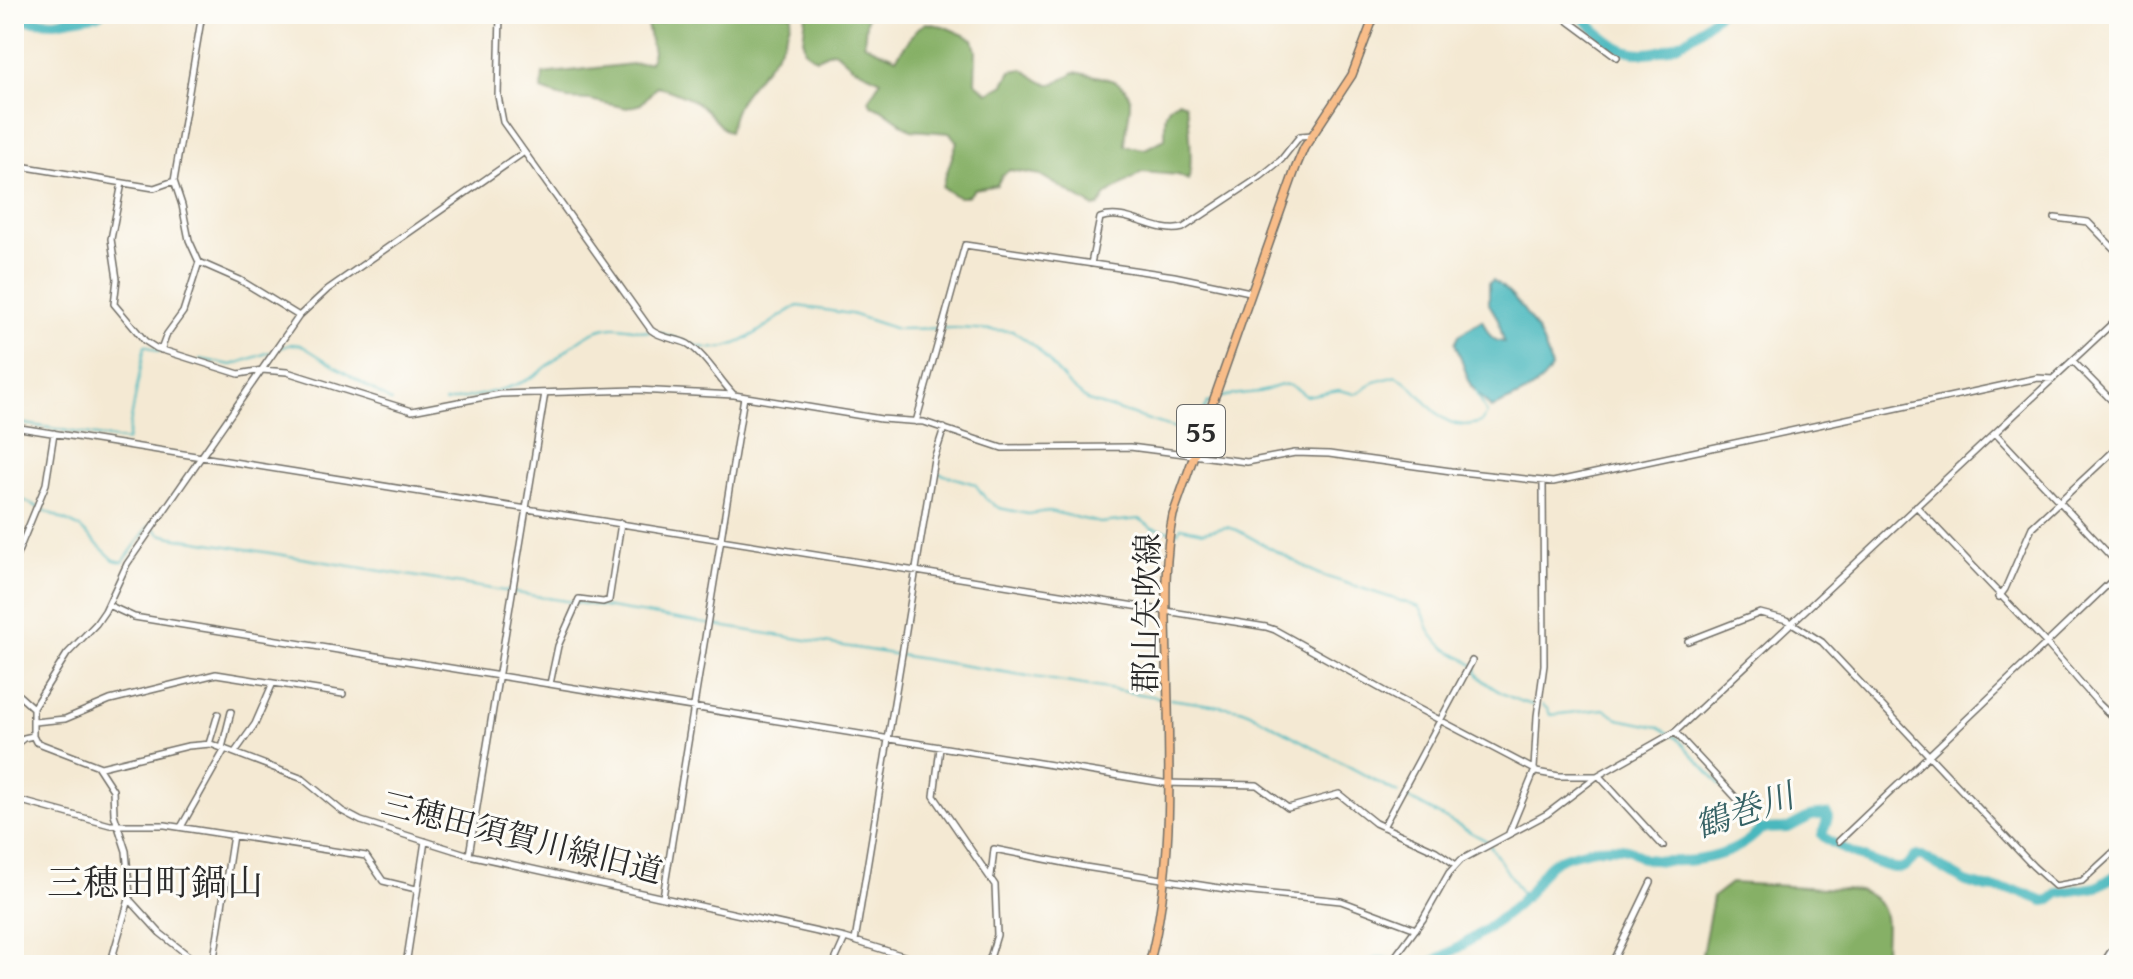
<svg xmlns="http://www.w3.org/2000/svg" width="2133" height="979" font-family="'Gentium Book Plus','Noto Serif JP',serif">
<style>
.forest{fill:#86b066;stroke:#586e48;stroke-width:2}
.water{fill:#49b8be;stroke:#3a7274;stroke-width:2}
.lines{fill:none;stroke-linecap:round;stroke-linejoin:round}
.stream{stroke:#49b8be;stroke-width:2}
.river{stroke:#49b8be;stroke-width:10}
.minor-casing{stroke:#716e66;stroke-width:8}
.major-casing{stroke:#716e66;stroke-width:10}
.minor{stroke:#fff;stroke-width:5}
.major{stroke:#f8bd89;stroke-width:7}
.labels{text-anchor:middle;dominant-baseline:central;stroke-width:6;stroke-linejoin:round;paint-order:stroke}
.shield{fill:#fdfcf7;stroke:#6a6a68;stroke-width:2}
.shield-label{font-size:30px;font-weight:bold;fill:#2b2b2b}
.street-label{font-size:32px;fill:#2b2b2b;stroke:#fdfcf7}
.water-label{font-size:34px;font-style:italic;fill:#376366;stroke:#fdfcf7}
.quarter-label{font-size:36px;fill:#2b2b2b;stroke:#fdfcf7}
</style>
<rect width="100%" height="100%" fill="#fdfcf7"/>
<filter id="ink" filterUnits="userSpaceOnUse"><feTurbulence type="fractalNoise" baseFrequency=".0125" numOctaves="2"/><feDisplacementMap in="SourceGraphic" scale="16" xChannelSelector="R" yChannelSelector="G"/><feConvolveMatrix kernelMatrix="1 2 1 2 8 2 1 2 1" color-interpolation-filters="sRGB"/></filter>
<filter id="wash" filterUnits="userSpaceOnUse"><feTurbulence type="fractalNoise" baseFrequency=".006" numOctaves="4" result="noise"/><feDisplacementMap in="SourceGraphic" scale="32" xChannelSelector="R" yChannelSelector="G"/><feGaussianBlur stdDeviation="1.8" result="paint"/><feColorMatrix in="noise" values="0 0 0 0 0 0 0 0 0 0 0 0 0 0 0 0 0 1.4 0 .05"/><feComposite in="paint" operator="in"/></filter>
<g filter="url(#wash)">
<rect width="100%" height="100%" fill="#f4e9d3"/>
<path class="forest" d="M 671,14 L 792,14 C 785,53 764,66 743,96 C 735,107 732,120 729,132 C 719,128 714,118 706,110 C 693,98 673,92 657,86 L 641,104 L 627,108 L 590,100 L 567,99 L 542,90 L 543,74 L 650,62 L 653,52 L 647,25 L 662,22 Z
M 806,14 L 867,14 L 864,44 L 896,58 L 917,29 L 926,23 L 943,26 L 973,39 L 976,51 L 975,82 L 988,93 L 1004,84 L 1011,71 L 1023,69 C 1048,87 1048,90 1074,72 C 1092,76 1130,77 1130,102 C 1130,116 1125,132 1125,146 L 1145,149 L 1165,139 C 1166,124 1161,107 1178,101 L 1185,104 C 1190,115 1193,169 1188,180 L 1178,175 L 1142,172 L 1106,195 L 1099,206 L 1094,207 L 1040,175 L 1010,170 L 1002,175 L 997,185 L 974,189 C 965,204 953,195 942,187 L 957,142 L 950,133 L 911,130 L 881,109 L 871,105 L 869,99 L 881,80 L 853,67 L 836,52 L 831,51 L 816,59 L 805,51 L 803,41 Z
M 1731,883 L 1859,890 C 1899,906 1881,931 1886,965 L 1700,965 L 1713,897 Z"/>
<path class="water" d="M 1493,280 C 1519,297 1545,336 1551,368 C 1543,388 1511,400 1491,408 L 1471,386 L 1455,343 L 1459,335 L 1482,320 C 1487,329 1489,341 1504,342 L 1498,319 L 1489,304 L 1489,283 Z"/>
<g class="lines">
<path class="stream" d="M 660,333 C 676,337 692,347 708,348 C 744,351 769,320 798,306 L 851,314 L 897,329 L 956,328 L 1013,331 L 1036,347 L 1069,385 L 1088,401 L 1194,434 L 1207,403 L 1210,402
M 280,348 L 292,344 L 301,345 L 392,402
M 200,359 L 232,365 L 270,352
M 1216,399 C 1231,393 1244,394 1259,392 C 1280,388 1284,376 1306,396 L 1339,390 L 1355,394 L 1375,382 L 1396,376 C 1428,391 1436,437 1481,422 L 1487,414 L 1476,391
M 445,402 C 473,396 503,392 529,379 C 557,364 579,329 613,327 C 626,326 638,331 650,332
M 14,422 L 127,441 L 145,345 L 159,352
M 938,473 L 975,484 L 986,499 L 999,508 L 1028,514 L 1049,511 L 1100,523 L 1140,519 L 1152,528 L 1178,532 L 1181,527 L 1203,532 L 1227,527 L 1237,530 L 1318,574 L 1419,607 C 1427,615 1425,626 1432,635 C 1442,650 1460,654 1473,665 C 1481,673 1472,667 1479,676 C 1490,689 1519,703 1535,705
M 14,476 L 19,477 L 23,500 L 79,527 L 114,560 L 123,562 L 149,526
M 155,529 L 160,534 L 172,537 L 1164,698
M 1170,699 L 1240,709 L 1250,713 L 1398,793
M 1542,705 L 1548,709 L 1550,715 L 1604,709 L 1618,719 L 1659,727 L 1677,738 L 1761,829
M 1404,796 L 1487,841 L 1524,897"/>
<path class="river" d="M 1579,14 C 1593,27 1609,46 1629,51 C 1662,60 1696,36 1718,14
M 14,20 L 55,22 L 100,14
M 1367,965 L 1381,961 L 1399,965
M 1425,965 C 1457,951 1492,927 1518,904 C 1548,876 1535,863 1581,852 C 1597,848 1614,845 1630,850 C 1636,853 1639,858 1646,859 C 1685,865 1733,860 1761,829 L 1788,828 L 1811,816 L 1827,814 L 1828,817 L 1822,835 C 1833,846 1886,870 1901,868 C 1907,867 1912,860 1916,856 L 1922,856 L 1966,882 L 1986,888 L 2019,891 L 2044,901 L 2050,900 L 2059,893 L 2097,887 L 2119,873"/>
</g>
</g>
<g filter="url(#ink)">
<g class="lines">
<g class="minor-casing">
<path id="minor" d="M 500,14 L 498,96 L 503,122 L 651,330 C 662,339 676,338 688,344 C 705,355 719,379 733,394
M 1559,14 L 1617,57
M 14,165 L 154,188 L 174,181 L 202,14
M 174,181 L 182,205 L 189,240 L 199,262
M 122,183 L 111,239 L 117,279 L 114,304 L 145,341 L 156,348 L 239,374 L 262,370 L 287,372 L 412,411 L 500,394 L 637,390 L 734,395 L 881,419 L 924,422 L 1002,448 L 1130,447 L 1247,462 L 1295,453 L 1329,454 L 1451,471 L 1553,482 L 2014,383 L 2038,378 L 2053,379
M 2055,218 L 2088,222 L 2119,254
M 1091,264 L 1100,218 C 1128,208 1155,235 1183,228 L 1260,177 L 1281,160 L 1300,136 L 1313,135
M 161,350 L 167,334 L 183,312 L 199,262 L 240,280 L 299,316
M 2073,361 L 2119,408
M 916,422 L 965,245 L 1174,276 L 1250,292
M 14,427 L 1266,627 L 1275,630 L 1392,695 L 1535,770 L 1509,833
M 1995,433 L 2119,565
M 1916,506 L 2047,644 L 2099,704 L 2119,723
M 14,562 L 46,484 L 54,433
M 1999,597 L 2005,589 L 2032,527 L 2119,446
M 108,605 L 134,617 L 1163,783 L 1257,785 L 1288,808 L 1339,794 L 1375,823 L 1436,851 L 1456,865
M 1688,641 L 1760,613 L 1787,620 L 1822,642 L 2033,866 L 2055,886 L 2082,881 L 2119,847
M 550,684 L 558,646 L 579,599 L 603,602 L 609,600 L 621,523
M 14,691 L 33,708 L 33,736 L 36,742 L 101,767 L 188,746 L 211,744 L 303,779 L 342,811 L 361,821 L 469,855 L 845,938 L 933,965
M 33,708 L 67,654 L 96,624 L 105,611 L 127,564 L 299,316 L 328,289 L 523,153
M 34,722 L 65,719 L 110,700 L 216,674 L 343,694
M 1675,732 L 1751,814
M 209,744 L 218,714
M 14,746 L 24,738 L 33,736
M 222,748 L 231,712
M 940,748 L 934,796 L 995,885 L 997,935 L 988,965
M 235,752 L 255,724 L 272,685
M 98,767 L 113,790 L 114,814 L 126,851 L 130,896 L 110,965
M 1534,769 L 1537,716 L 1544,665 L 1543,482
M 1536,772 L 1559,776 L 1599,776 L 1663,846
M 14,799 L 110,825 L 165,825 L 366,856 L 383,881 L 416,889
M 181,827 L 225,749
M 1383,827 L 1472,661
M 1839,841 L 2119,574
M 469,855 L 545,393
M 991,876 L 994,849 L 1085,867 L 1232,890 L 1341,901 L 1416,929
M 663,897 L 744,397
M 130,900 L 160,933 L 200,965
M 855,941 L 934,459 L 944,428
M 213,965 L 233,835
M 406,965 L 425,841
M 833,965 L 845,938
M 1389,965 L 1423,919 L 1449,873 L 1461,860 L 1547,814 L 1597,776 L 1675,732 L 2119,317
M 1611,965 L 1651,882
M 2102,965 L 2119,939"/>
</g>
<g class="major-casing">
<path id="major" d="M 1149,965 C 1175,867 1169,762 1167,661 C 1166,613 1163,563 1173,515 L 1296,167 L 1304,148 L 1352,75 L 1375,14"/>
</g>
<use href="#minor" class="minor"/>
<use href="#major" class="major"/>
</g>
</g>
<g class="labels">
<rect class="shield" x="1177" y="405" width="48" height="52" rx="6"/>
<g class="shield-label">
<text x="1201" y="431">55</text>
</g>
<g class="street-label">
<text transform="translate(1146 613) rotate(-89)">郡山矢吹線</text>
<text transform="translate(522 837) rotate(14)">三穂田須賀川線旧道</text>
</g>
<g class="water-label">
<text transform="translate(1744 810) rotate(-19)">鶴巻川</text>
</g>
<g class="quarter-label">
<text x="155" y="881">三穂田町鍋山</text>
</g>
</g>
<rect width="2133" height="979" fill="none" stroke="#fdfcf7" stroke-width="48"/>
</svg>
